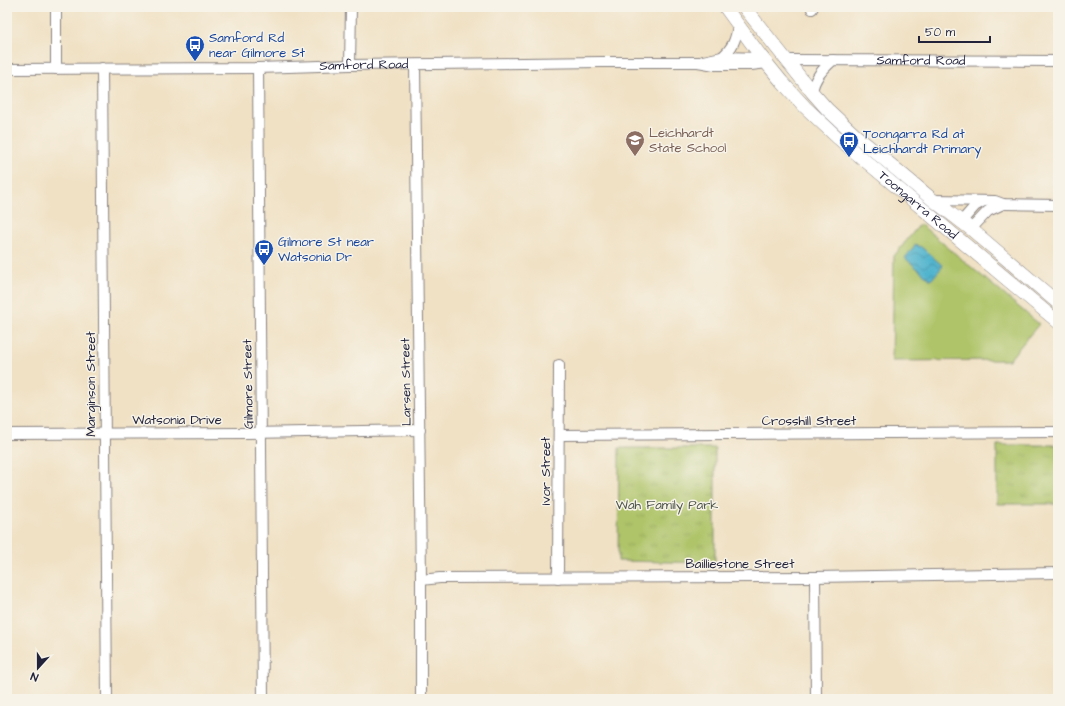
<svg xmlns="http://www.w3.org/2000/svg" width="1065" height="706" font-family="'Architects Daughter',sans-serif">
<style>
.grass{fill:url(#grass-tufts);stroke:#687352}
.pitch{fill:#afc469;stroke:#687352}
.water{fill:url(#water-waves);stroke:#386a84}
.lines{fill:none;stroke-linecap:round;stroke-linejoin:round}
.minor-casing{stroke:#898280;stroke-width:12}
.major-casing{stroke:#898280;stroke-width:14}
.minor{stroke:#fff;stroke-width:10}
.major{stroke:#fff;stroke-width:13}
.labels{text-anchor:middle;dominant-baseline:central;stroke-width:3;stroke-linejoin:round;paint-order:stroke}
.transit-label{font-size:13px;fill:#164399;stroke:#f7f3e8;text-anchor:start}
.street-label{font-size:13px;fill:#22223b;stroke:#f7f3e8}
.education-label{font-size:13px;fill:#785e54;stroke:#f7f3e8;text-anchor:start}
.park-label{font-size:13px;fill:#4c5349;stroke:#f7f3e8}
</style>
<defs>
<pattern id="grass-tufts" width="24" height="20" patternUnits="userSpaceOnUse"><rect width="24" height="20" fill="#afc469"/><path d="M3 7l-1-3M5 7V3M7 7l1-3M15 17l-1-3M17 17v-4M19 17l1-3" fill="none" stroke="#96a85c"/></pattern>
<pattern id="water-waves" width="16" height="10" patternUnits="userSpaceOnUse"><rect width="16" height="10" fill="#4eb3cd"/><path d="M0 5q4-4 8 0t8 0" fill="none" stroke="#4091a8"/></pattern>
</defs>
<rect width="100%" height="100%" fill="#f7f3e8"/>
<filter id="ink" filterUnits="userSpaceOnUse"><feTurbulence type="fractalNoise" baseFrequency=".025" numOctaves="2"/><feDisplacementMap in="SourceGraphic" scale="8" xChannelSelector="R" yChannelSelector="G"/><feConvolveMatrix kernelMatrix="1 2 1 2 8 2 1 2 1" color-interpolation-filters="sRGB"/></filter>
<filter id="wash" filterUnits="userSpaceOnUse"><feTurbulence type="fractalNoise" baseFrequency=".012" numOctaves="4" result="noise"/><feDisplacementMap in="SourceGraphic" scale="16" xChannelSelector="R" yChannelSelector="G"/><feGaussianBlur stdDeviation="0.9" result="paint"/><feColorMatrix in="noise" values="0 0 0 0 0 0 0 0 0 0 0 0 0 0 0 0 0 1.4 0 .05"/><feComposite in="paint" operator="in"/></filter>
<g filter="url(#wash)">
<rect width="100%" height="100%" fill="#f0e1c4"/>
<path class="grass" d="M 997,445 L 1058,445 L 1058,504 L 997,504 Z
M 619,448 L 715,448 L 715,563 L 618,561 Z"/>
<path class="pitch" d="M 920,224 L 1039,324 L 1009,360 L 892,361 L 894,256 Z"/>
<path class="water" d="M 916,244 L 919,247 L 920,246 L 943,266 L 931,280 L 905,258 Z"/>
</g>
<g filter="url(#ink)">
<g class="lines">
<g class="minor-casing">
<g id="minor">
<path d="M 56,7 L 56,69"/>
<path d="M 812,9 L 813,7"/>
<path d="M 722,57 C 733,48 736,39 738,25"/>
<path id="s1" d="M 785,60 L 1058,61"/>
<path d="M 703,61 L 722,57 L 762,58"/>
<path d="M 350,65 L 351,7"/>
<path d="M 415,65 L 421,580 L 421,699"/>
<path d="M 102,68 L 107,699"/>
<path d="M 258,68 L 263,699"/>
<path id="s2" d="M 7,69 L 258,68 L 350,65 L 602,62 L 698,62 L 715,65 L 751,65 L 767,63"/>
<path d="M 812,92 C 814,78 823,69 833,60"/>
<path d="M 933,200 L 995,201 L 1003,204 L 1058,205"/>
<path d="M 961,222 L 975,206 L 984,201"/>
<path d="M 971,229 L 988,211 L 1003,204"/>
<path d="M 7,434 L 247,433 L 420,430"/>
<path d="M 560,435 L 1058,432"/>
<path d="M 815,577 L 816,699"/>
<path d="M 558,578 L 559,365"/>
<path d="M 421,580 L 440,578 L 815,577 L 1058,573"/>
</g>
</g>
<g class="major-casing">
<g id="major">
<path id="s3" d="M 725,7 L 760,55 L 782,82 L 805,107 L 838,138 L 1058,322"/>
<path d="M 744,7 L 812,92 L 827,109 L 855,135 L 933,200 L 971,229 L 1058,303"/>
</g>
</g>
<use href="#minor" class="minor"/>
<use href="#major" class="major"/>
</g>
</g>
<defs>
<g id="bus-pin" transform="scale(1)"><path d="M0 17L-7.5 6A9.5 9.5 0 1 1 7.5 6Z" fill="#1a4fb4" stroke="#f7f3e8"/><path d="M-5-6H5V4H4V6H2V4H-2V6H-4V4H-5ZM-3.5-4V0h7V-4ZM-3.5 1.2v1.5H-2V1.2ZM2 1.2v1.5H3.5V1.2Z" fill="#fff"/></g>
<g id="school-pin" transform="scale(1)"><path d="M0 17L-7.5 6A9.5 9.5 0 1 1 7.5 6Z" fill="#8d6e63" stroke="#f7f3e8"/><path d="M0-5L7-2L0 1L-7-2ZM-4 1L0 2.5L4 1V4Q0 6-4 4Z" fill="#fff"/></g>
</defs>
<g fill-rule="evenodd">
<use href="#bus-pin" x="195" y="45"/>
<use href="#school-pin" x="635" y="140"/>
<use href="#bus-pin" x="849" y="141"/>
<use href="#bus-pin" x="264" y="249"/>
</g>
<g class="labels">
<g class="transit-label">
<text x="209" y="38">Samford Rd<tspan x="209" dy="15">near Gilmore St</tspan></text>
<text x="863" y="134">Toongarra Rd at<tspan x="863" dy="15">Leichhardt Primary</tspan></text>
<text x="278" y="242">Gilmore St near<tspan x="278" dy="15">Watsonia Dr</tspan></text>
</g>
<g class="street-label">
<text stroke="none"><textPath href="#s1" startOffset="136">Samford Road</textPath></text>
<text stroke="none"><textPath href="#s2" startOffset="357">Samford Road</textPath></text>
<text stroke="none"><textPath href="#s3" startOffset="278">Toongarra Road</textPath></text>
<text transform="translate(406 382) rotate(-91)">Larsen Street</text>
<text transform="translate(91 384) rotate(-90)">Marginson Street</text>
<text transform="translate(248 384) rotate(-91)">Gilmore Street</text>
<text x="177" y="420">Watsonia Drive</text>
<text x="809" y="421">Crosshill Street</text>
<text transform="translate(546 471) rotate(-90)">Ivor Street</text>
<text x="740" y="564">Bailliestone Street</text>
</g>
<g class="education-label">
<text x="649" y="133">Leichhardt<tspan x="649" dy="15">State School</tspan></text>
</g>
<g class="park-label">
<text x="667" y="505">Wah Family Park</text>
</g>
</g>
<rect width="1065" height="706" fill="none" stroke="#f7f3e8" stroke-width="24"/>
<g transform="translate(38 668) rotate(201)" stroke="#f7f3e8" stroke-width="3" paint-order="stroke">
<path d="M0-3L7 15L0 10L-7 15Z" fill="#22223b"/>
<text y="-6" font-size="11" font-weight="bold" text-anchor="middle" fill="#22223b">N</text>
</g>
<path d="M919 36v6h71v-6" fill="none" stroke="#22223b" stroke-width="2"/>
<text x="925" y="36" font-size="12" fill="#22223b" stroke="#f7f3e8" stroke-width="3" paint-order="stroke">50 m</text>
</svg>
